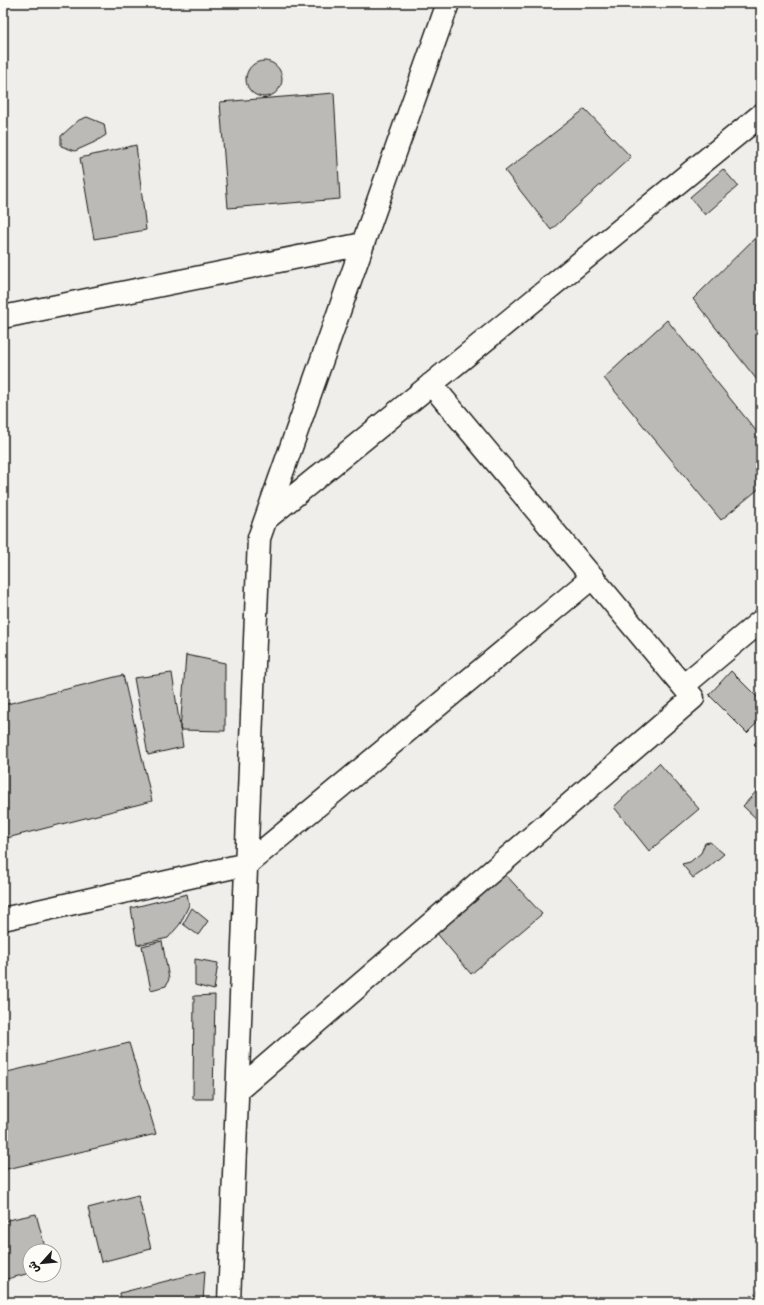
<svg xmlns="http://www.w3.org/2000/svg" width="764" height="1305" font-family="Sriracha,'Playpen Sans Arabic',sans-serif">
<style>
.building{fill:#bbbab6;stroke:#1c1c1c}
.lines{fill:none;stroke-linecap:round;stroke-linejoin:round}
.minor-casing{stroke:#1c1c1c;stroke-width:25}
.path{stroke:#1c1c1c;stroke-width:2.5;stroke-dasharray:1 3;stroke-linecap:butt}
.minor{stroke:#fdfcf7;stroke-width:22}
</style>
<rect width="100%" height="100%" fill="#f0eeea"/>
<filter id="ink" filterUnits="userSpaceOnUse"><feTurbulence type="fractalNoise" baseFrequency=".025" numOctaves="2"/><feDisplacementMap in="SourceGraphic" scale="8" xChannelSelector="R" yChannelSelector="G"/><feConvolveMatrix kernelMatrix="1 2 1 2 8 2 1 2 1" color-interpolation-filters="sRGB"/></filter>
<g filter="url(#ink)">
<path class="building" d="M246 79a18 18 0 1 1 36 0a18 18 0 1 1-36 0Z
M 334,93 L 340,199 L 228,208 L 220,102 Z
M 585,109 L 631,157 L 551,230 L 505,171 Z
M 87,117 L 104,124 L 106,135 L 95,142 L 75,151 L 61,146 L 61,136 L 79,120 Z
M 136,145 L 146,230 L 94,239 L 80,158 Z
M 723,169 L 738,186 L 705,215 L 690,197 Z
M 761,232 L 761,385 L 693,299 Z
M 667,320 L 761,437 L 761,487 L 721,520 L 604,378 Z
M 186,655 L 225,663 L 225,731 L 180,730 Z
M 731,671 L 761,701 L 761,719 L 747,733 L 709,695 Z
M 172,673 L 183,747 L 148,755 L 134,678 Z
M 123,675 L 152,801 L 3,839 L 3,705 Z
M 761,737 L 761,751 L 754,744 Z
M 659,763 L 699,809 L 649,851 L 614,807 Z
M 761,786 L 761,823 L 743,806 Z
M 710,842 L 724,854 L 709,867 L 693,878 L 682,864 L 690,862 L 701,853 L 705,843 Z
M 504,873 L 542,914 L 471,974 L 435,931 Z
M 187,894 L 189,905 L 180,924 L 168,938 L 137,945 L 131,908 Z
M 192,908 L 208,921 L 198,935 L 183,924 Z
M 162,941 L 169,979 L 166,986 L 151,990 L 142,946 Z
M 195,959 L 218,963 L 214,990 L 195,985 Z
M 215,995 L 213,1099 L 193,1099 L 194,996 Z
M 129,1043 L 156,1134 L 3,1170 L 3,1073 Z
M 138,1195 L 151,1249 L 101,1262 L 88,1208 Z
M 36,1214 L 46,1251 L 30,1251 L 30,1273 L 3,1280 L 3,1221 Z
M 205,1271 L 203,1302 L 121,1302 L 120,1293 Z"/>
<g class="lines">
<g class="minor-casing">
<path id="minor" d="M 3,317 L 363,244
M 266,519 L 761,115
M 683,686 L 761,621
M 3,919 L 247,864 L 593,577
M 238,1090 L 693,698 L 431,384
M 229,1302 L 259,538 L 448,3"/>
</g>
<path class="path" d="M 741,1302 L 761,1291"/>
<use href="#minor" class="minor"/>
</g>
</g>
<rect width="764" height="1305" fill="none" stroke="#fdfcf7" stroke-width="16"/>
<rect x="8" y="8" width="748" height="1289" fill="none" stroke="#1c1c1c" stroke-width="1.5" filter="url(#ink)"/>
<g transform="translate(42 1263) rotate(243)"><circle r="19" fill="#fdfcf7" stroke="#a3a29f"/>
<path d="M0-3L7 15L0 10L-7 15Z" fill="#1c1c1c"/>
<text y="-6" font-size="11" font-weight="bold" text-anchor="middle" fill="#1c1c1c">ش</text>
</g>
</svg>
